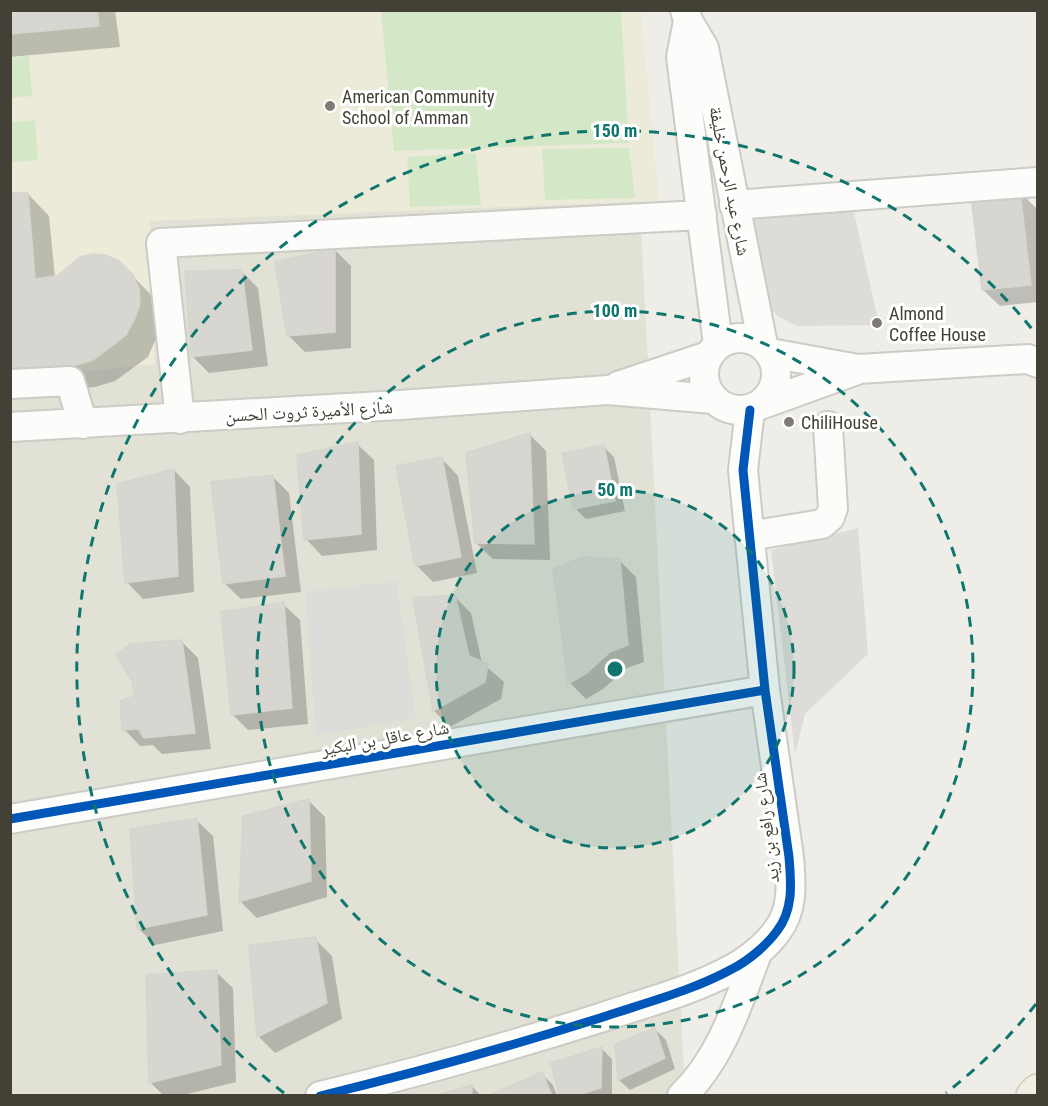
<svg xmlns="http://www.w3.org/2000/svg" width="1048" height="1106" font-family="'Roboto Condensed','Noto Naskh Arabic',sans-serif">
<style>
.residential{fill:#e2e1d5}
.education{fill:#ecebda}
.green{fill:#d4e8c8}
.parking{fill:#dddcd8}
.shadow{fill:#0003}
.building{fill:#d8d6d0;stroke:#d6d5cd;stroke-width:1.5}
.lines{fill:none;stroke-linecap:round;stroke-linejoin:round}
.minor-casing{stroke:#cccbc5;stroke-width:32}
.major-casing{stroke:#d0ceb6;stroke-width:36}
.minor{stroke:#fcfcfb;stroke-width:28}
.major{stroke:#f0efe3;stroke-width:33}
.cycleway-casing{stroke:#fff;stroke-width:13}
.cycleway{stroke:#0057b8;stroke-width:9}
.ring{fill:none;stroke:#0f766e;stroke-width:3;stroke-dasharray:10 8}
.poi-dot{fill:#7f7d73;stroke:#fff;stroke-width:2}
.labels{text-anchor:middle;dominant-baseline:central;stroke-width:6;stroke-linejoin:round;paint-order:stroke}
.poi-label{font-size:18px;fill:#434135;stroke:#fff;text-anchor:start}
.street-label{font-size:18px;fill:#434135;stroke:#fff}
.centre{fill:#0f766e;stroke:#fff;stroke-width:3}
.ring-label{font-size:18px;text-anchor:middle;font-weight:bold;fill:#0f766e;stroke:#fff;stroke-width:6;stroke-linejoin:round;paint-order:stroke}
</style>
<rect width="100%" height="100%" fill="#eeede7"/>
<path class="residential" d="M 10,11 L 630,11 L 685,1095 L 11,1095 Z"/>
<path class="education" d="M 11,11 L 641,11 L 659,201 L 150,221 L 155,364 L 11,379 Z"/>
<path class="green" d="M 381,11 L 621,11 L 629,143 L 394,151 Z
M 29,56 L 32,96 L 11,98 L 11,58 Z
M 35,120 L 38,160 L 11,162 L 11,122 Z
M 629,148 L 635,198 L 545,200 L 542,149 Z
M 476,153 L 481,205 L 410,207 L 407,157 Z"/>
<path class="parking" d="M 743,208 L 853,208 L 879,325 L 797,326 L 777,316 L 762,298 Z
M 858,528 L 868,654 L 805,714 L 795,754 L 771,550 Z
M 396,581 L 416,718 L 316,736 L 305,592 Z"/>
<path class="shadow" d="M 10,10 L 115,10 L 120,47 L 10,57 Z
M 1019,191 L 1036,208 L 1038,302 L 1000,306 L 983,290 Z
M 10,194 L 28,194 L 49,216 L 55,278 L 119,262 L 154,298 L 161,327 L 148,357 L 115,381 L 95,387 L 46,392 L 10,388 Z
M 335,250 L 351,266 L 351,348 L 305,352 L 288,335 Z
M 241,271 L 258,288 L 268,366 L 209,373 L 192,356 Z
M 530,435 L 546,451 L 550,560 L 493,559 L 476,543 Z
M 357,444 L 374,460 L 377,550 L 322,556 L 306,539 Z
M 603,446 L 614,457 L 625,511 L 586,519 L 575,508 Z
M 442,459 L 458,476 L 477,573 L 433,582 L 416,565 Z
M 174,470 L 190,487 L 194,592 L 143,599 L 127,582 Z
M 273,477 L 289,493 L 301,592 L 241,599 L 224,583 Z
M 619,560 L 636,577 L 644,662 L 627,668 L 603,689 L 586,699 L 570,683 L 554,570 Z
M 455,597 L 471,613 L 482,663 L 504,682 L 501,699 L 450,727 L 434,711 L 415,600 Z
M 283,604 L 300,620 L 308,724 L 248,730 L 232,714 Z
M 182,642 L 198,658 L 211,749 L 162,754 L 153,745 L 140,746 L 124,729 Z
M 309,801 L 325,817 L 327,897 L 257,918 L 241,902 L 245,817 Z
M 196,820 L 213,836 L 223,931 L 155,945 L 138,928 Z
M 315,939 L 332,956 L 342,1019 L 275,1053 L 259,1037 L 251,946 Z
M 216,972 L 233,988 L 236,1082 L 179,1096 L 164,1096 L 150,1082 Z
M 655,1029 L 666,1040 L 675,1069 L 630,1090 L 619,1080 L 617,1045 Z
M 602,1049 L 612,1059 L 612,1096 L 560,1096 Z
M 542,1074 L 553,1085 L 557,1096 L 495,1095 Z
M 472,1086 L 481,1096 L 439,1096 Z"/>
<path class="building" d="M 10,10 L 97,10 L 99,26 L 10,34 Z
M 1020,190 L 1031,285 L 982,290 L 971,195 Z
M 10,193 L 28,193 L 35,279 L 57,276 L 80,257 L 93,254 L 105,255 L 119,261 L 133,275 L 139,289 L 140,304 L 135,318 L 126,335 L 93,360 L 73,366 L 10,369 Z
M 335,248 L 335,332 L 287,336 L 275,262 Z
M 242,270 L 252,350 L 191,357 L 185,271 Z
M 530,433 L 534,544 L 475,543 L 466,453 Z
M 358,442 L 361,534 L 304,540 L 297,455 Z
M 604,445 L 615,501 L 573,509 L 562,453 Z
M 442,457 L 461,557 L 415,566 L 396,466 Z
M 174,469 L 178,576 L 125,583 L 117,484 Z
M 273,475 L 285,576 L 223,584 L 211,482 Z
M 582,557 L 620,559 L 628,645 L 610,652 L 587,673 L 568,684 L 553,569 Z
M 455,595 L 469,656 L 488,664 L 485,682 L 433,711 L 413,598 Z
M 284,602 L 292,708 L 231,715 L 221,612 Z
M 182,640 L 195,733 L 144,738 L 138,729 L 122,730 L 120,701 L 135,696 L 132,681 L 116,655 L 130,644 Z
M 309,799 L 311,881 L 239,902 L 243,816 Z
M 197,818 L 207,915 L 137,929 L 130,829 Z
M 316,937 L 327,1003 L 257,1037 L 249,945 Z
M 217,970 L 221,1065 L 149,1083 L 146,975 Z
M 655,1028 L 665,1058 L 618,1080 L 615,1044 Z
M 602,1047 L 601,1088 L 575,1096 L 559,1096 L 551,1063 Z
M 542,1072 L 552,1096 L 492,1094 Z
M 472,1085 L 472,1096 L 434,1096 Z"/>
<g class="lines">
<g class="minor-casing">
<path id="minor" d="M 685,10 L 688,21 L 704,48 L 763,345
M 688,21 L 681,57 L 718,344
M 734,205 L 1038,182
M704 374a36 36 0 1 1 72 0a36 36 0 1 1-72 0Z
M 770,353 L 858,369 L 1028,359 L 1038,363
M 10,384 L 70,381 L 83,424
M 618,386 L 708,356
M 760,405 L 857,370
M 180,419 L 161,243 L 702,215
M 10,427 L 400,405 L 608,390 L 713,399
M 749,536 L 822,524 L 830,517 L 833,508 L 828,426
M 10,819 L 765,690
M 320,1096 C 415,1073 508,1047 600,1018 C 644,1003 692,991 732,969 C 748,961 767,945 777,931 C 794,909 791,882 789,857 L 765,690 L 743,470 L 750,410
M 682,1096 C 722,1058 739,1000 758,951"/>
</g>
<g class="major-casing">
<path id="major" d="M 1033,1096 L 1038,1091"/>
</g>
<use href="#minor" class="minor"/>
<use href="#major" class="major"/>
<g class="cycleway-casing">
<path id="cycleway" d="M 10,819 L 765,690
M 320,1096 C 415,1073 508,1047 600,1018 C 644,1003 692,991 732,969 C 748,961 767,945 777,931 C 794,909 791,882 789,857 L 765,690 L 743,470 L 750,410"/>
</g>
<use href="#cycleway" class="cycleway"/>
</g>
<circle cx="615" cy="669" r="179" fill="#0f766e" fill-opacity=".12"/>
<g class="ring">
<circle cx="615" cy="669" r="179"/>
<circle cx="615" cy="669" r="358"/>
<path d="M1036 1004A538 538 0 0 1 946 1093M284 1093A538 538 0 1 1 1036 334"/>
</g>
<g class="poi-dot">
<circle cx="330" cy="106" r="6"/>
<circle cx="877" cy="323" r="6"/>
<circle cx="789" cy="422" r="6"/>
</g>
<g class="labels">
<g class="poi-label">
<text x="342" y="96">American Community<tspan x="342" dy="21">School of Amman</tspan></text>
<text x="889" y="313">Almond<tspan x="889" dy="21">Coffee House</tspan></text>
<text x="801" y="422">ChiliHouse</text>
</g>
<g class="street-label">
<text transform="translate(730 181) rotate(79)">شارع عبد الرحمن خليفة</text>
<text transform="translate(309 411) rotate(-3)">شارع الأميرة ثروت الحسن</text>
<text transform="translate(385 738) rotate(-10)">شارع عاقل بن البكير</text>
<text transform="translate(766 828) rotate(-97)">شارع رافع بن زيد</text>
</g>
</g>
<circle cx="615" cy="669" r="9" class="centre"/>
<g class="ring-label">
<text x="615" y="137">150 m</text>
<text x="615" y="317">100 m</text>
<text x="615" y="496">50 m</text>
</g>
<rect width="1048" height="1106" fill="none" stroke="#434135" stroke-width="24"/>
</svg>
